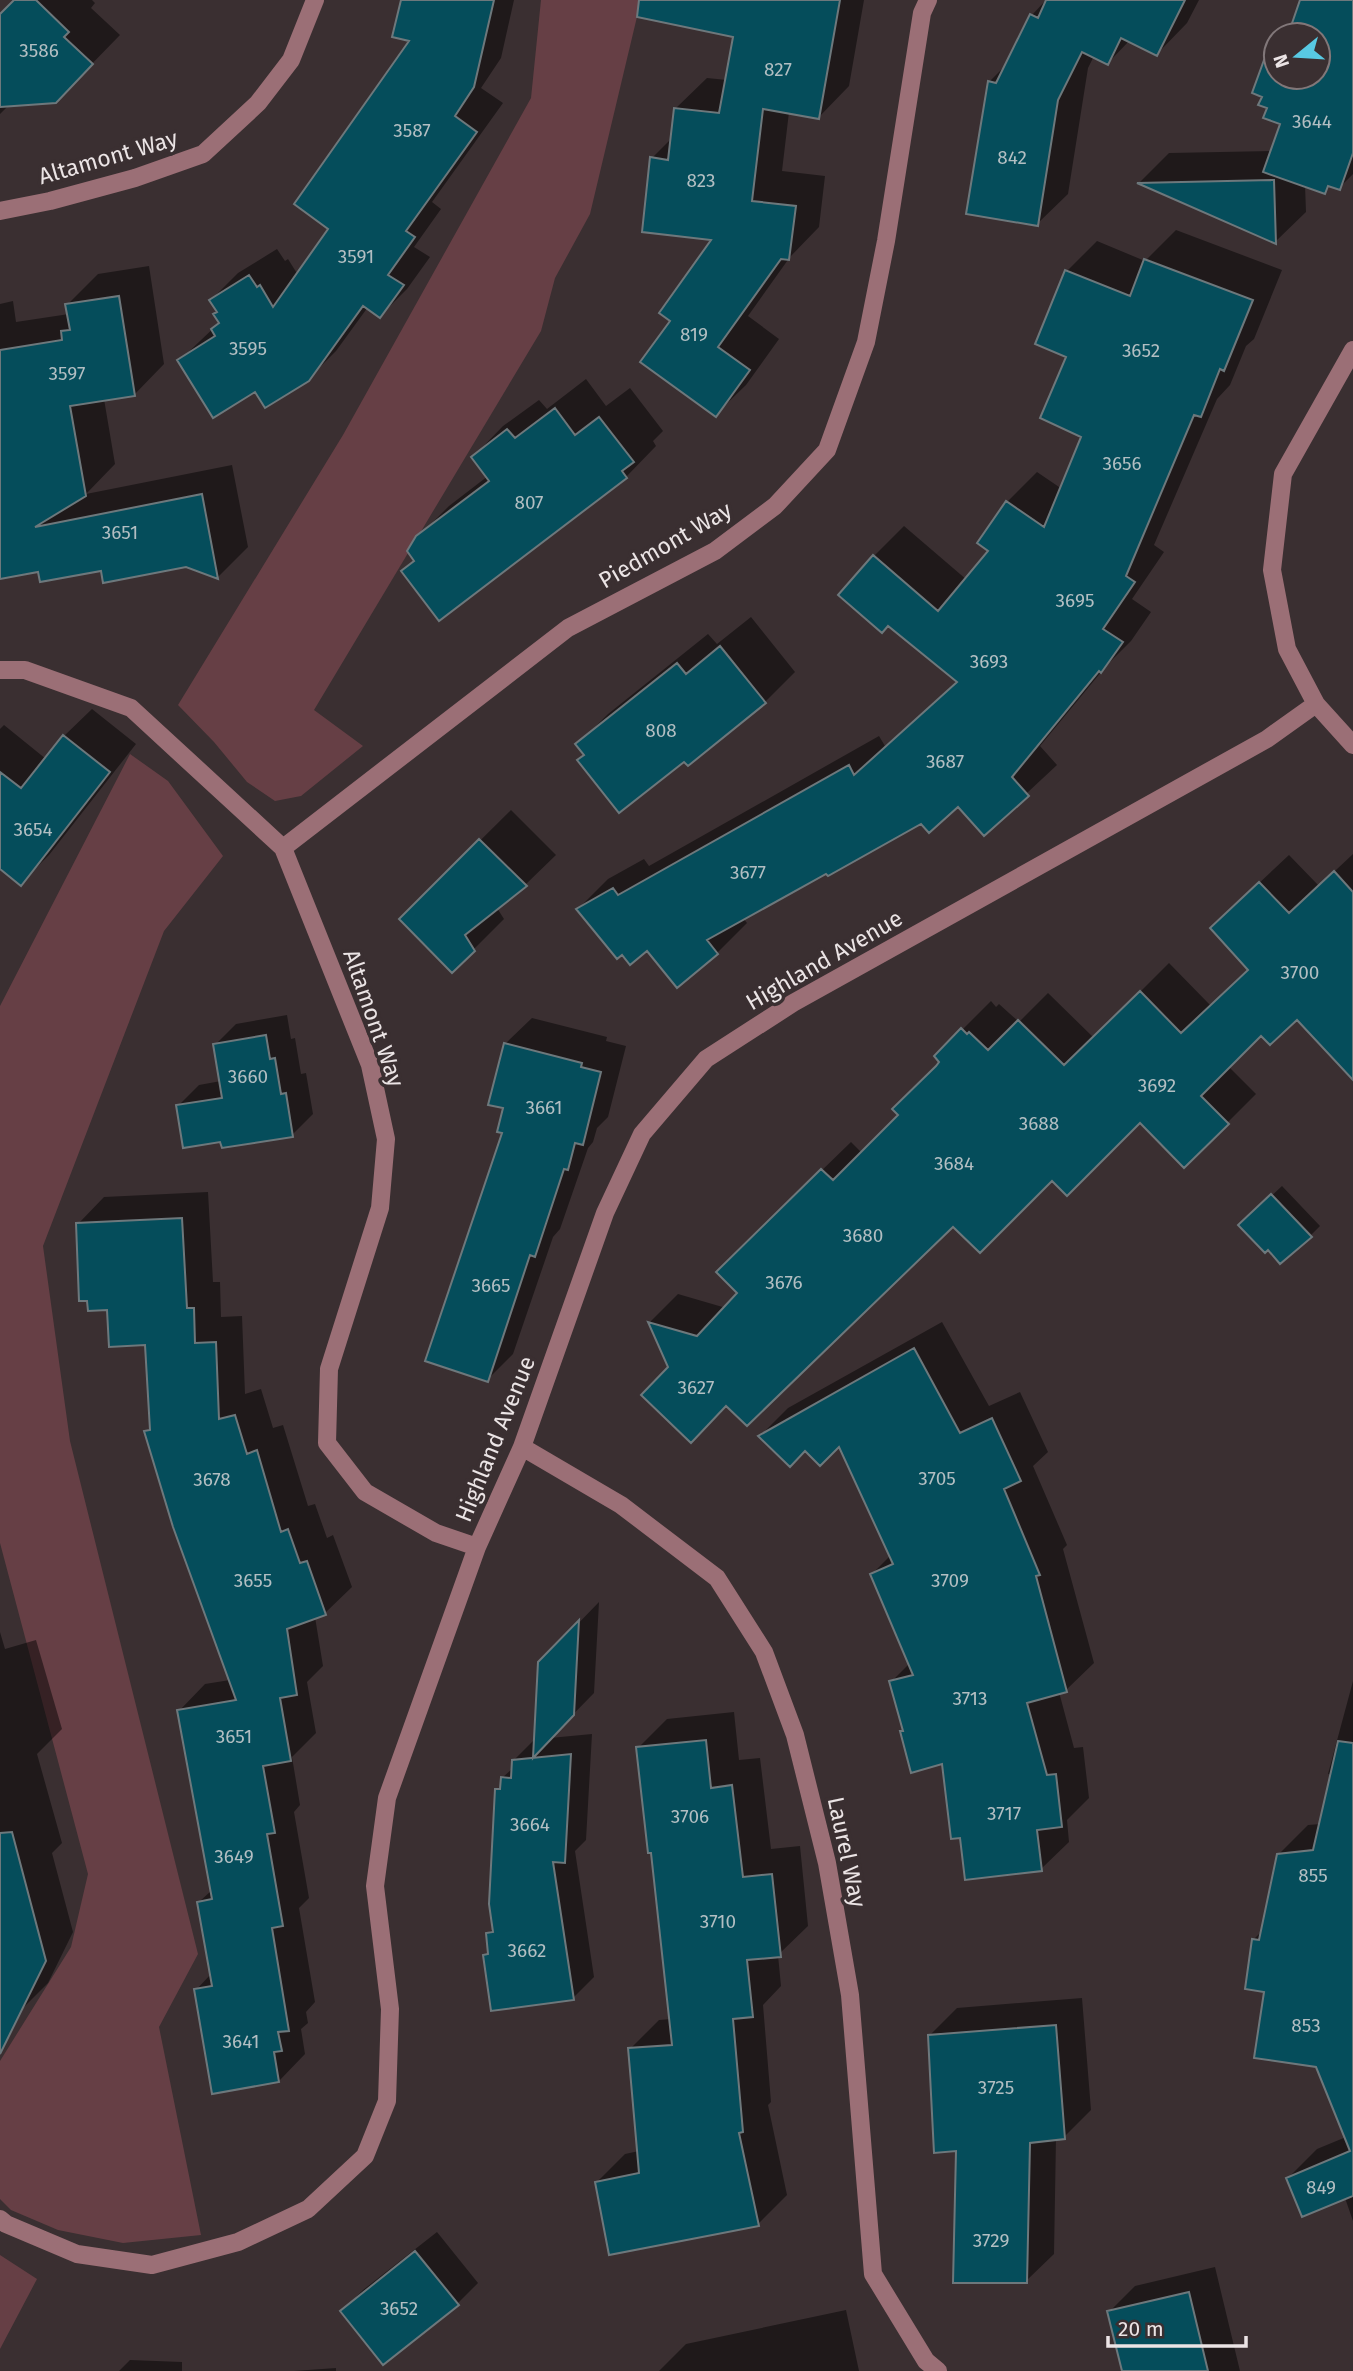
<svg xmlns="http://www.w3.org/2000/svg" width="1353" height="2371" font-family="'Fira Sans',sans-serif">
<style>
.green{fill:#663f45}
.shadow{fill:#0007}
.building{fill:#054d5b;stroke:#6d787c;stroke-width:2}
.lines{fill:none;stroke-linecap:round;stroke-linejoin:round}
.minor{stroke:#9b6f76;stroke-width:18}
.labels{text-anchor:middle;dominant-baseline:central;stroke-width:7;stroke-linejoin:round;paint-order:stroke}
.number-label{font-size:19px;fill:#b2bec2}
.street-label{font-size:23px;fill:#ebe4e5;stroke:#3a2f31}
</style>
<rect width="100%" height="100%" fill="#3a2f31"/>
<path class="green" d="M 541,0 L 641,0 L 590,214 L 555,278 L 541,331 L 314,710 L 363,746 L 301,796 L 275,801 L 247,782 L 214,742 L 178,705 L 343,435 L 531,98 Z
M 130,754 L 168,781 L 223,856 L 164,931 L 43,1246 L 70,1441 L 198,1954 L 159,2027 L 201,2235 L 123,2243 L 58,2230 L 11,2210 L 0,2199 L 0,2061 L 71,1947 L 88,1874 L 0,1543 L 0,1006 Z
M 0,2255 L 37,2279 L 0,2349 Z"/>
<path class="shadow" d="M 16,0 L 92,0 L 95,3 L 91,8 L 120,35 L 83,73 L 10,104 L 0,114 L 0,14 L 2,15 Z
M 403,0 L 514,0 L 501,58 L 481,88 L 503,103 L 432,202 L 441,209 L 414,247 L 430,257 L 407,289 L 380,316 L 368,307 L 336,351 L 308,379 L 256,390 L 180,360 L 220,322 L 218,311 L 211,300 L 238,273 L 277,249 L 285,261 L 288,259 L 298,275 L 331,229 L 412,40 Z
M 711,0 L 864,0 L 849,86 L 819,117 L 789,112 L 782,171 L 825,176 L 819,227 L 790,257 L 748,316 L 779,339 L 746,385 L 715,415 L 672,320 L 715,239 L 652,158 L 673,137 L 676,108 L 707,78 L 727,80 L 735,35 Z
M 1046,0 L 1199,0 L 1187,23 L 1157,54 L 1130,40 L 1108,63 L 1094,56 L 1088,68 L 1068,194 L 1037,224 L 989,82 L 1006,65 L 1032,15 Z
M 1302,0 L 1353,0 L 1353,174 L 1339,188 L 1331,185 L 1324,192 L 1305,185 L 1306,212 L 1275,242 L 1140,182 L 1169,153 L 1272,151 L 1282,123 L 1264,96 L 1265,61 L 1276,50 L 1276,77 L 1318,77 L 1318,35 L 1290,35 Z
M 1176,230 L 1282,270 L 1254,339 L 1246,346 L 1230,385 L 1217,399 L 1154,545 L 1164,552 L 1132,599 L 1151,612 L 1131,641 L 1107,665 L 1040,746 L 1057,765 L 984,833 L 958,804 L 743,918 L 747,923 L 717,953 L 647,949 L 578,909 L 608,879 L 644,859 L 649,866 L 879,736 L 885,746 L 957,681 L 889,624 L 840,595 L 874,556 L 904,526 L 967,580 L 991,551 L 1007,502 L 1037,472 L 1062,489 L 1084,436 L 1069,356 L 1067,271 L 1097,241 L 1145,261 Z
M 149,266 L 164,364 L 134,395 L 104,399 L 115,464 L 86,494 L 232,465 L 248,547 L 218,577 L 186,565 L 40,570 L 0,578 L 0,304 L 13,301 L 16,322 L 69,314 L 67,305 L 98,274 Z
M 586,379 L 606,406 L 630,388 L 663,431 L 653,441 L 656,446 L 626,477 L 415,560 L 418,537 L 449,506 L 488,476 L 473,457 L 503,426 L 539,400 L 547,409 Z
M 751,617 L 795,672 L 765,702 L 684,759 L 585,754 L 578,744 L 608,714 L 708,634 L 717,644 Z
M 92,709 L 136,744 L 49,855 L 21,883 L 0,867 L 0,729 L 4,725 L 46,759 L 64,736 Z
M 511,810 L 556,855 L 525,885 L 497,908 L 504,919 L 452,971 L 401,919 Z
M 1353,854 L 1353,1077 L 1297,1017 L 1261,1033 L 1228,1066 L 1256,1094 L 1184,1166 L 1140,1120 L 1052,1179 L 953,1224 L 727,1404 L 670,1367 L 650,1322 L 678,1294 L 726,1308 L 740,1293 L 747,1243 L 851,1142 L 862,1153 L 901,1115 L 941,1062 L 936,1056 L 991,1001 L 996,1007 L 999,1004 L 1019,1022 L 1048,993 L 1094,1038 L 1169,963 L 1211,1006 L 1250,969 L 1241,900 L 1289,855 L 1319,886 Z
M 287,1015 L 291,1039 L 295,1038 L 301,1074 L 306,1073 L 313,1114 L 292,1135 L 222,1140 L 178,1106 L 199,1085 L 221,1081 L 215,1045 L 236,1024 Z
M 532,1018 L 607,1037 L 606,1041 L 626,1046 L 608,1117 L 597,1128 L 593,1142 L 588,1148 L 560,1229 L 553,1237 L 513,1354 L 487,1380 L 506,1107 L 505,1044 Z
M 1282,1186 L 1320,1226 L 1310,1236 L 1269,1248 L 1251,1215 Z
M 208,1192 L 213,1282 L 220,1282 L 221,1317 L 242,1316 L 245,1394 L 261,1389 L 273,1428 L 283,1425 L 308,1506 L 315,1504 L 327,1538 L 333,1535 L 352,1587 L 325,1613 L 315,1617 L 323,1666 L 307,1682 L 316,1733 L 292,1757 L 300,1805 L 294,1812 L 309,1898 L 299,1908 L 315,2002 L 306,2012 L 308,2023 L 301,2029 L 305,2054 L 279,2081 L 196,1990 L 211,1974 L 199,1902 L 212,1890 L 179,1711 L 205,1684 L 230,1680 L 146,1432 L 152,1426 L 147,1343 L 109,1308 L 78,1224 L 104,1197 Z
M 942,1322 L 989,1406 L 1020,1392 L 1048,1452 L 1033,1466 L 1067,1545 L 1063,1549 L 1094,1663 L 1066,1690 L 1059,1692 L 1074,1748 L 1083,1747 L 1089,1798 L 1067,1820 L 1069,1842 L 1041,1869 L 961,1836 L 943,1762 L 902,1732 L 904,1729 L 891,1682 L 910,1663 L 872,1574 L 891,1555 L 840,1444 L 805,1449 L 760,1436 L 788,1408 Z
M 599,1602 L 594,1693 L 550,1738 L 592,1734 L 586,1840 L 575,1851 L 594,1977 L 573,1998 L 485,1956 L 490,1951 L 487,1934 L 494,1928 L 497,1790 L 502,1784 L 502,1778 L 513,1768 L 513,1761 L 534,1740 L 540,1663 Z
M 0,1632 L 5,1649 L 36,1640 L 62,1729 L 37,1754 L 62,1843 L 52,1853 L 73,1932 L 48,1983 L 20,2011 L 0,2016 Z
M 1353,1681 L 1353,2221 L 1345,2198 L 1288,2178 L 1317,2149 L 1346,2137 L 1317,2066 L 1266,1991 L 1253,1940 L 1262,1931 L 1279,1854 L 1308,1825 L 1321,1824 L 1332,1775 L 1328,1774 Z
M 734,1712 L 739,1760 L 760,1758 L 771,1849 L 800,1846 L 808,1926 L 778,1955 L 781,1986 L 763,2005 L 771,2102 L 768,2105 L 787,2195 L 758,2224 L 596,2183 L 625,2154 L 639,2151 L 630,2049 L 659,2020 L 671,2019 L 653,1851 L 638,1748 L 667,1719 Z
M 1082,1998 L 1091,2110 L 1064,2137 L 1056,2138 L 1054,2254 L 1026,2281 L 958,2149 L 930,2035 L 957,2008 Z
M 437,2232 L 478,2283 L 457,2304 L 342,2311 L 363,2290 Z
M 1215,2267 L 1240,2371 L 1123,2371 L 1109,2312 L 1135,2286 Z
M 846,2310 L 859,2371 L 659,2371 L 686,2344 Z
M 130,2360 L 182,2362 L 182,2371 L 119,2371 Z
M 336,2368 L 336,2371 L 294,2371 Z"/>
<path class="building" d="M 14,0 L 36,0 L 69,32 L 64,37 L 93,64 L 56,103 L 0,107 L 0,14 Z
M 401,0 L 494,0 L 474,87 L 455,116 L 477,132 L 406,231 L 415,237 L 388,275 L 404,285 L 380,318 L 363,306 L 309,381 L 265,408 L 255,392 L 213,418 L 177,360 L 215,336 L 211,329 L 219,323 L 213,314 L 217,312 L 209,300 L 249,275 L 257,287 L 260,285 L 273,307 L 328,229 L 294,204 L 409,41 L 392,37 Z
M 639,0 L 840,0 L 819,119 L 763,109 L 752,201 L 796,206 L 789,260 L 781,259 L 718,347 L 750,370 L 716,417 L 640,362 L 670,321 L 659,313 L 711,240 L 642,232 L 650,157 L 668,160 L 674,108 L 719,113 L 733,37 L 637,17 Z
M 1046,0 L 1185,0 L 1157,56 L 1121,38 L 1108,65 L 1082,52 L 1058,100 L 1038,226 L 966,214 L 988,81 L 996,83 L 1030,14 L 1038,18 Z
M 1300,0 L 1353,0 L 1353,153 L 1340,190 L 1328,186 L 1325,194 L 1263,172 L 1280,124 L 1263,118 L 1267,108 L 1258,105 L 1262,97 L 1252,93 L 1264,60 L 1276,65 L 1276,77 L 1318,77 L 1318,35 L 1288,35 Z
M 1274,180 L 1276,244 L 1137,183 Z
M 1144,259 L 1253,300 L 1224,371 L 1220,369 L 1201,417 L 1194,415 L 1126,576 L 1135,582 L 1103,629 L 1123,642 L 1101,673 L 1099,671 L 1012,777 L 1029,796 L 984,836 L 958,807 L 929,833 L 921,824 L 828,876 L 826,874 L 707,940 L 718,954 L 677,988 L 647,951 L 630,965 L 622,955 L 617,959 L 576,909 L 613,888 L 618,895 L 849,765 L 854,775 L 957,682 L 888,626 L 882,633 L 838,595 L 873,555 L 938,611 L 988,551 L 977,543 L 1006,501 L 1044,527 L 1081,437 L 1040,418 L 1066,357 L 1035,344 L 1065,270 L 1130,296 Z
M 119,296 L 135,396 L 70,406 L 86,496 L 35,527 L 202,494 L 218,579 L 186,567 L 103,583 L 101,571 L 40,582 L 38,572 L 0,579 L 0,350 L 62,340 L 61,331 L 70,330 L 65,304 Z
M 555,408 L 575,435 L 599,417 L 634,462 L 622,471 L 627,478 L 439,621 L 401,571 L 414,561 L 407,551 L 416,536 L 489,481 L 471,457 L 507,429 L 515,438 Z
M 720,646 L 766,703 L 688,766 L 684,762 L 619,813 L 577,760 L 584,755 L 575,744 L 677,663 L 686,674 Z
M 63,735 L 110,772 L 21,886 L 0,869 L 0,772 L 21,788 Z
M 479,839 L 527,886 L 465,935 L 475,951 L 452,973 L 399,919 Z
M 1334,871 L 1353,892 L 1353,1080 L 1297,1020 L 1270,1045 L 1261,1036 L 1201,1096 L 1229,1124 L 1184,1168 L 1140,1123 L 1067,1196 L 1052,1181 L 980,1253 L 953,1227 L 747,1426 L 726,1406 L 691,1443 L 641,1395 L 668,1367 L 648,1322 L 697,1336 L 737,1293 L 716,1272 L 821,1169 L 833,1180 L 898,1115 L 892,1109 L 936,1066 L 939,1062 L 934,1056 L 961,1028 L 967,1034 L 969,1032 L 988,1050 L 1018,1020 L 1064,1065 L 1140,991 L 1181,1033 L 1248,970 L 1210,928 L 1259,882 L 1289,913 Z
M 266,1035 L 270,1059 L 275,1058 L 281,1094 L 286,1093 L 293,1137 L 222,1148 L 220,1142 L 183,1148 L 176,1105 L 222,1098 L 213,1044 Z
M 504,1043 L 582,1063 L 581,1067 L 601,1072 L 583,1145 L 575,1143 L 568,1170 L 564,1169 L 535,1257 L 530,1255 L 488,1382 L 425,1361 L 502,1133 L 497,1132 L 503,1108 L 488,1105 Z
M 1271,1194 L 1312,1237 L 1280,1264 L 1268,1250 L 1265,1253 L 1238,1225 Z
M 182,1218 L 187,1308 L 194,1308 L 195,1343 L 216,1342 L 219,1419 L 235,1415 L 247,1454 L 257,1450 L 281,1532 L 288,1529 L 300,1563 L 307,1561 L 326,1615 L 287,1629 L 297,1695 L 280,1698 L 291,1761 L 263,1766 L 275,1833 L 267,1834 L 283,1926 L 272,1928 L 289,2031 L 278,2032 L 282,2051 L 274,2052 L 279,2082 L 212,2094 L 194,1989 L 212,1986 L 197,1902 L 212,1899 L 177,1710 L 236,1700 L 173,1527 L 144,1431 L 150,1430 L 145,1345 L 109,1347 L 107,1310 L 88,1311 L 87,1301 L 79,1301 L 76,1223 Z
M 914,1348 L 960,1433 L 992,1418 L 1021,1481 L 1004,1489 L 1040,1575 L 1036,1576 L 1067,1692 L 1027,1703 L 1047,1775 L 1056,1774 L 1062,1827 L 1037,1830 L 1042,1871 L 965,1880 L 960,1838 L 951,1839 L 942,1764 L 911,1773 L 900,1731 L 903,1731 L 889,1681 L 913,1675 L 870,1574 L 893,1564 L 839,1447 L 820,1466 L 805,1451 L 790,1467 L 758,1436 Z
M 579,1620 L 574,1715 L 533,1758 L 538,1662 Z
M 706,1740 L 711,1788 L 732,1785 L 743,1877 L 772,1874 L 781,1957 L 747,1960 L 753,2017 L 733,2019 L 743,2132 L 739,2133 L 759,2226 L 609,2255 L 595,2182 L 639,2173 L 628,2048 L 672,2045 L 651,1853 L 648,1853 L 636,1747 Z
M 1338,1741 L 1353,1743 L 1353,2196 L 1302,2217 L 1286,2178 L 1350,2151 L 1316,2067 L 1254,2058 L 1264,1992 L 1245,1989 L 1252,1939 L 1259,1940 L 1277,1854 L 1313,1850 Z
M 571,1754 L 565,1863 L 553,1862 L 574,2000 L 491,2011 L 483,1955 L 488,1954 L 486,1933 L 493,1932 L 489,1904 L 495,1789 L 500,1789 L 501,1777 L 511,1778 L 512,1760 Z
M 12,1832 L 46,1961 L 0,2054 L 0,1833 Z
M 1056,2025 L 1065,2139 L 1030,2143 L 1027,2283 L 953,2283 L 956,2151 L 934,2153 L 928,2035 Z
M 415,2251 L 459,2305 L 383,2365 L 340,2311 Z
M 1189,2292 L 1208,2371 L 1122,2371 L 1107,2311 Z"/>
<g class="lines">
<path class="minor" d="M 0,211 L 50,201 L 135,178 L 203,154 L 258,103 L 291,60 L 315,0
M 1353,350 L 1283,474 L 1272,570 L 1287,649 L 1316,704 L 1353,745
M 0,670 L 25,670 L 131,708 L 283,848 L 370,1065 L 386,1139 L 380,1208 L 329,1369 L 327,1443 L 365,1492 L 436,1533 L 477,1547
M 283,848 L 568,628 L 715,551 L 775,506 L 827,450 L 866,342 L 886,241 L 922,13 L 928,0
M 522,1447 L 621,1505 L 717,1578 L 764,1652 L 795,1735 L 827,1863 L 850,1995 L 873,2274 L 926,2361 L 938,2371
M 0,2219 L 6,2224 L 77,2254 L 152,2265 L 238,2242 L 308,2209 L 365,2156 L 387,2101 L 390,2009 L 375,1886 L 387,1798 L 477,1547 L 522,1447 L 605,1213 L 642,1134 L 706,1059 L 793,1003 L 1267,739 L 1316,704"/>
</g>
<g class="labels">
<g class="number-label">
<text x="39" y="50">3586</text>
<text x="778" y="69">827</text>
<text x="1312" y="121">3644</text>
<text x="412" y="130">3587</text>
<text x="1012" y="157">842</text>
<text x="701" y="180">823</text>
<text x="356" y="256">3591</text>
<text x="694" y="334">819</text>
<text x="248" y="348">3595</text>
<text x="1141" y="350">3652</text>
<text x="67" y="373">3597</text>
<text x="1122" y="463">3656</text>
<text x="529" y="502">807</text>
<text x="120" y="532">3651</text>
<text x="1075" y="600">3695</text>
<text x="989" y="661">3693</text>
<text x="661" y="730">808</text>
<text x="945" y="761">3687</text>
<text x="33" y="829">3654</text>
<text x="748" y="872">3677</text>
<text x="1300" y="972">3700</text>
<text x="248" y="1076">3660</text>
<text x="1157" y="1085">3692</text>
<text x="544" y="1107">3661</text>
<text x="1039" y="1123">3688</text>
<text x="954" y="1163">3684</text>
<text x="863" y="1235">3680</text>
<text x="784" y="1282">3676</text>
<text x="491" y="1285">3665</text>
<text x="696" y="1387">3627</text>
<text x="937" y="1478">3705</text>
<text x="212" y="1479">3678</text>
<text x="253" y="1580">3655</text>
<text x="950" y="1580">3709</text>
<text x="970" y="1698">3713</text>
<text x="234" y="1736">3651</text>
<text x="1004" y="1813">3717</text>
<text x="690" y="1816">3706</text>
<text x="530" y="1824">3664</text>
<text x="234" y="1856">3649</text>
<text x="1313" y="1875">855</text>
<text x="718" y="1921">3710</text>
<text x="527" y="1950">3662</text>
<text x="1306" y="2025">853</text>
<text x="241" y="2041">3641</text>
<text x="996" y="2087">3725</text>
<text x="1321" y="2187">849</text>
<text x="991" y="2240">3729</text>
<text x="399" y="2308">3652</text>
</g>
<g class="street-label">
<text transform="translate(108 157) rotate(-16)">Altamont Way</text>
<text transform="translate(665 545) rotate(-30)">Piedmont Way</text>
<text transform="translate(824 960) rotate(-30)">Highland Avenue</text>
<text transform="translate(374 1018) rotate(71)">Altamont Way</text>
<text transform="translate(495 1439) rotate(-68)">Highland Avenue</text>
<text transform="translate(847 1852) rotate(78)">Laurel Way</text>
</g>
</g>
<g transform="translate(1297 56) rotate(252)"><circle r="33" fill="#3a2f31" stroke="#817779" stroke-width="2"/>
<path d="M0-5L12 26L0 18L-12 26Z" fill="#58c9e3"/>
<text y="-10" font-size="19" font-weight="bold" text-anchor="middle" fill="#ebe4e5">N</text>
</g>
<path d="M1108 2336v10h138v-10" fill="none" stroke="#ebe4e5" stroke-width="3.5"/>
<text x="1118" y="2336" font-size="21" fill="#ebe4e5" stroke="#3a2f31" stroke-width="5" paint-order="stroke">20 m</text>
</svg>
